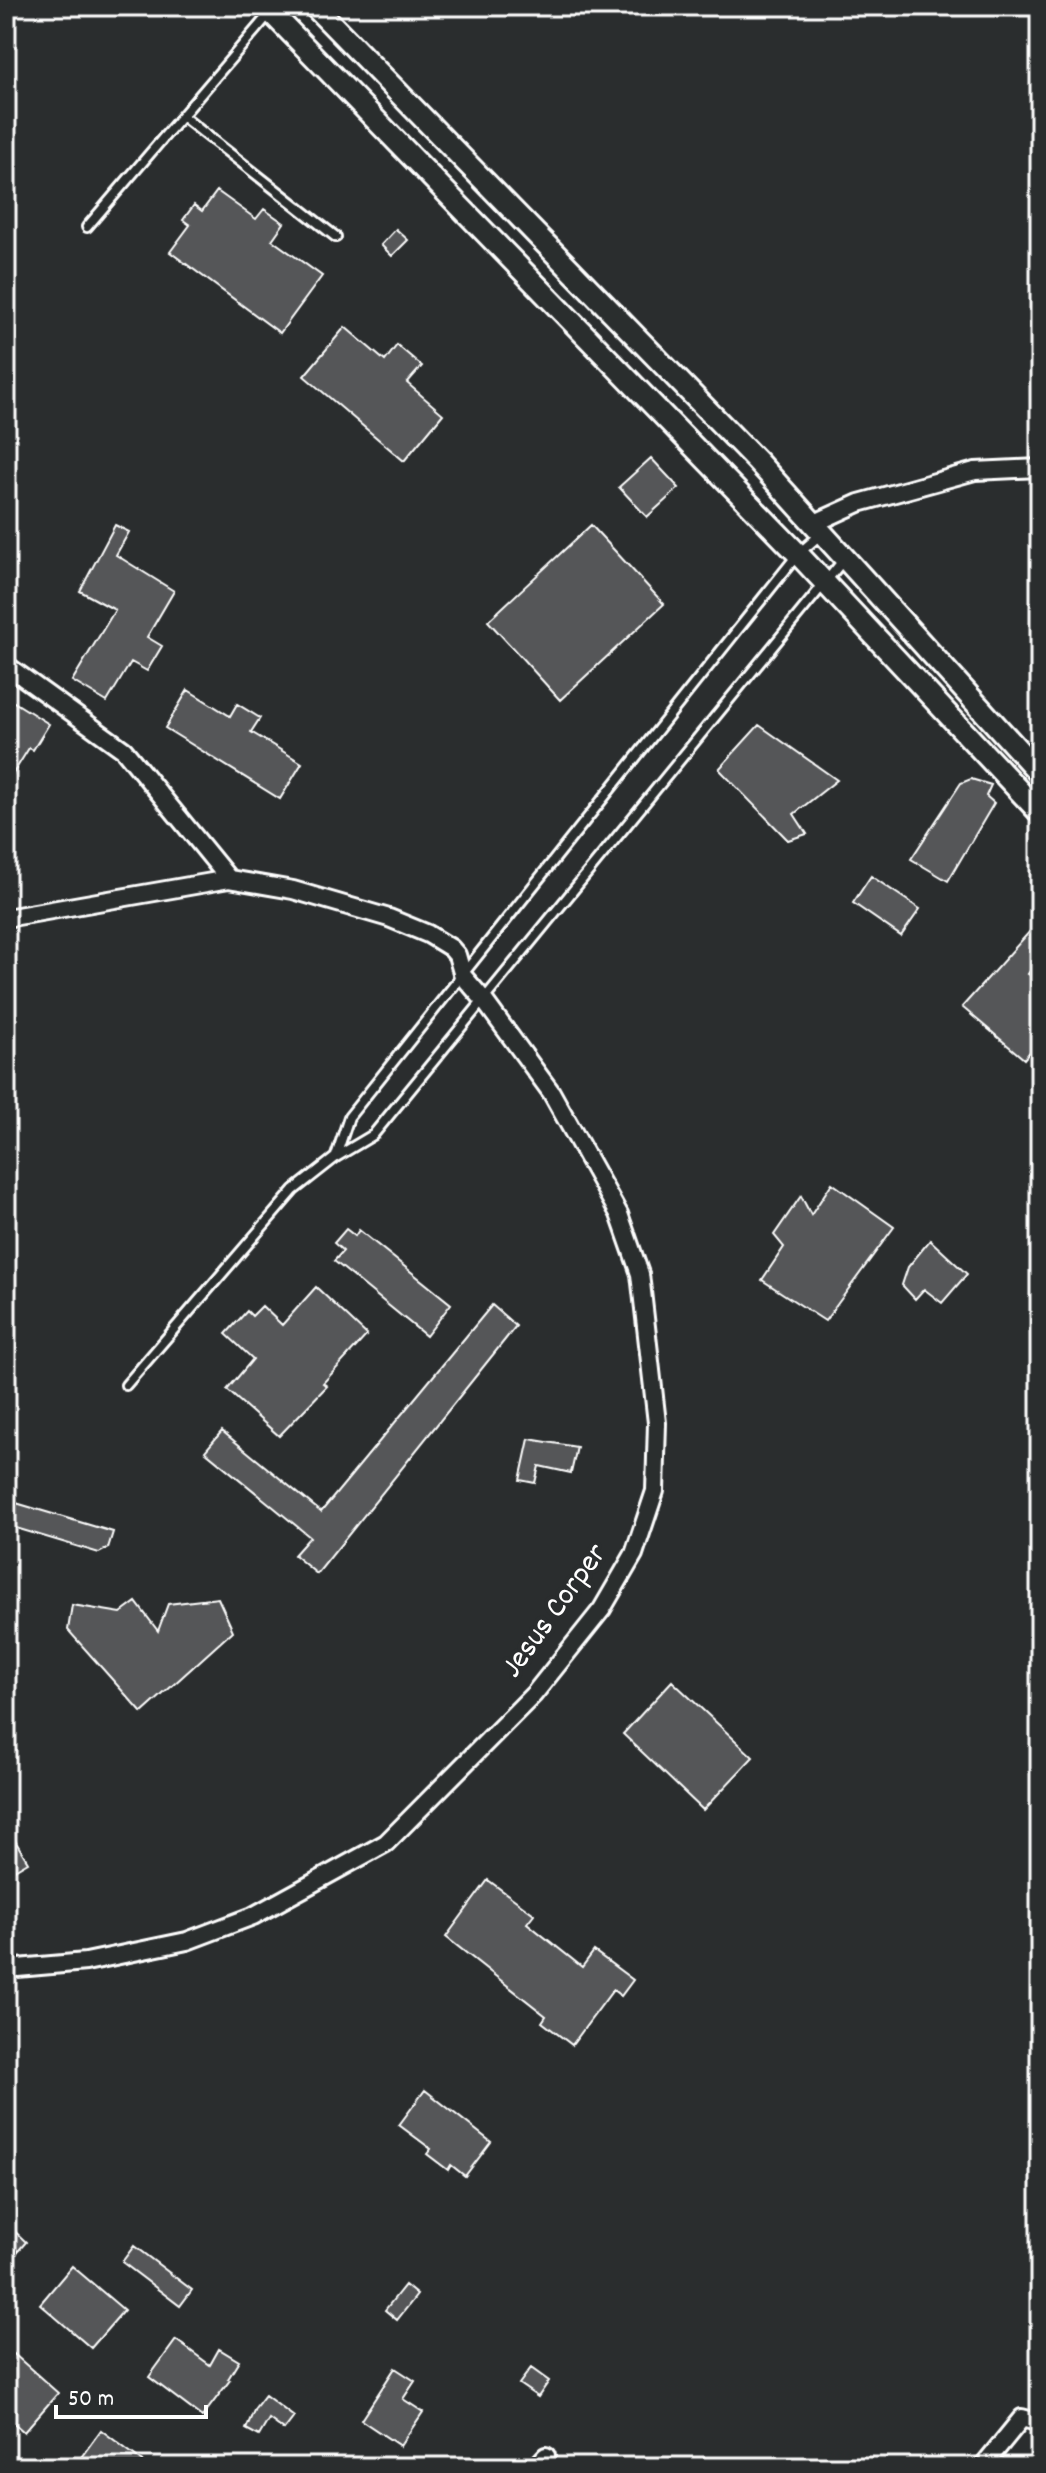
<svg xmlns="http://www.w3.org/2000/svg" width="1046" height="2473" font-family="Dekko,sans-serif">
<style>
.building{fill:#555758;stroke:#fff;stroke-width:2}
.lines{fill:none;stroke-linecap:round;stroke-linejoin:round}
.service-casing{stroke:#fff;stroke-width:14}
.minor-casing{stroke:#fff;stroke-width:22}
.tertiary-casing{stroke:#fff;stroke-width:26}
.service{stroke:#2a2d2e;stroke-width:8}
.minor{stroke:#2a2d2e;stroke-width:16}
.tertiary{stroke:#2a2d2e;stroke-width:20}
.labels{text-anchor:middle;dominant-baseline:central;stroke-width:8;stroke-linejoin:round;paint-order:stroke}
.street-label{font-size:32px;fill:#fff;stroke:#2a2d2e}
</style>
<rect width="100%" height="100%" fill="#2a2d2e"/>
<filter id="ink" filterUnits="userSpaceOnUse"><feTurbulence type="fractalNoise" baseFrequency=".0125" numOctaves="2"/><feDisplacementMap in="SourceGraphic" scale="16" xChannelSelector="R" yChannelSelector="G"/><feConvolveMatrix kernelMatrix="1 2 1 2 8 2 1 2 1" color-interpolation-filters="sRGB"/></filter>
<g filter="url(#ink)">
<path class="building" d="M 217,191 L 256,219 L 264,209 L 284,223 L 272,240 L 322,276 L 280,333 L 170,252 L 190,225 L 183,220 L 194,205 L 202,211 Z
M 396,229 L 408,240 L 392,256 L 381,245 Z
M 345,327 L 385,361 L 397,345 L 422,366 L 407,383 L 443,414 L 404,461 L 304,376 Z
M 651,458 L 679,488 L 647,517 L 619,487 Z
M 115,525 L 129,532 L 116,555 L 174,591 L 147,637 L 162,646 L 147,671 L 131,662 L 107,702 L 72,681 L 115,610 L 80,591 Z
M 591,525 L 664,604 L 560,700 L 488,621 Z
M 188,690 L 230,716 L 237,704 L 260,718 L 251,732 L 302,763 L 280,799 L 165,728 Z
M 6,697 L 49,724 L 33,750 L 29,748 L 6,785 Z
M 759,725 L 837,780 L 794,814 L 807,834 L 788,840 L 719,769 Z
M 971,779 L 991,785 L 986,796 L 994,803 L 948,881 L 911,859 L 961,783 Z
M 871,876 L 920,909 L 901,936 L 853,903 Z
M 1040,920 L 1040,957 L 1028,974 L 1040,981 L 1040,1040 L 1024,1059 L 962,1007 Z
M 832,1183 L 894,1227 L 825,1321 L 762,1280 L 784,1247 L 774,1235 L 801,1196 L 811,1215 Z
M 346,1229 L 355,1236 L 359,1230 L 451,1304 L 426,1336 L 334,1261 L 343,1251 L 334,1243 Z
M 930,1240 L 967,1274 L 942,1303 L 924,1289 L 915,1299 L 902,1285 L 908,1267 Z
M 316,1287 L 367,1335 L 323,1383 L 327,1386 L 279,1436 L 227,1390 L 253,1359 L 226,1334 L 247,1311 L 252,1316 L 262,1306 L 282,1325 Z
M 492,1305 L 516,1326 L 317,1574 L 294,1555 L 310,1537 L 205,1451 L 222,1431 L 321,1512 Z
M 529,1439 L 577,1447 L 571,1473 L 539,1466 L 535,1483 L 520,1480 Z
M 6,1500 L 113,1532 L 108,1548 L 99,1553 L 6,1525 Z
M 218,1598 L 233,1631 L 142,1713 L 68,1630 L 72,1605 L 121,1613 L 136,1602 L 158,1631 L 168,1604 Z
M 672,1681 L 753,1757 L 703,1810 L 623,1734 Z
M 6,1826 L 28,1862 L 6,1875 Z
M 488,1880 L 534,1914 L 527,1923 L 582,1967 L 594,1951 L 633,1980 L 621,1996 L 613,1990 L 572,2045 L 542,2022 L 546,2016 L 446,1937 Z
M 425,2090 L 491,2142 L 465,2176 L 451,2165 L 448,2170 L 427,2154 L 431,2149 L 399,2125 Z
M 6,2223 L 26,2242 L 6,2265 Z
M 134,2246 L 192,2290 L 180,2306 L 122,2262 Z
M 72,2266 L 124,2310 L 91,2348 L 40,2304 Z
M 405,2285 L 417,2295 L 397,2320 L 385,2310 Z
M 176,2340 L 210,2365 L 219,2349 L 239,2361 L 228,2379 L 230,2380 L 202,2417 L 149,2377 Z
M 6,2347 L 58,2393 L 24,2432 L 6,2416 Z
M 395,2368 L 415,2381 L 403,2399 L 423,2412 L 400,2446 L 361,2420 Z
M 531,2368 L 549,2381 L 538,2397 L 519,2384 Z
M 265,2395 L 294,2417 L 284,2430 L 269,2419 L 259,2436 L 246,2429 L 255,2408 Z
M 101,2430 L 150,2467 L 74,2467 Z"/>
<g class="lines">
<g class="service-casing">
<path id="service" d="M 182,116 L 336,237
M 87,227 L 270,13
M 336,1156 L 349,1117 L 798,554 L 820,535
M 126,1385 L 294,1190 L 336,1157 L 373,1135 L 845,558"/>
</g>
<g class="minor-casing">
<path id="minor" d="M 815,523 L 859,503 L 975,471 L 1040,468
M 6,665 L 124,750 L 229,879
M 6,918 L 229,879 L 293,890 L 389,918 L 428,934 L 451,948 L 457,955 L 463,976 L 483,999 L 551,1092 L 619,1214 L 640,1274 L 657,1423 L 655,1491 L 634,1554 L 602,1609 L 534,1694 L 386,1843 L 253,1916 L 187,1941 L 86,1962 L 6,1969
M 536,2467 L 546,2456
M 982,2467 L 1022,2418 L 1040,2423"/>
</g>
<g class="tertiary-casing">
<path id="tertiary" d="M 265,6 L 798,554 L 1040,813
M 314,6 L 757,461 L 1040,774"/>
</g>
<use href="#service" class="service"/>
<use href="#minor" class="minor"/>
<use href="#tertiary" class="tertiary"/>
</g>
</g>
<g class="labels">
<g class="street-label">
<text transform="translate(556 1612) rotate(-54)">Jesus Corper</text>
</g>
</g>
<rect width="1046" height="2473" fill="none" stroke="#2a2d2e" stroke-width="32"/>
<rect x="16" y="16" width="1014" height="2441" fill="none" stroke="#fff" stroke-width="3" filter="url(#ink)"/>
<path d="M56 2405v12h150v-12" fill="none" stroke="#ffffff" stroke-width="4"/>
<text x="68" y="2405" font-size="24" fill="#ffffff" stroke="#2a2d2e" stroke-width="6" paint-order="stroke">50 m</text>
</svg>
